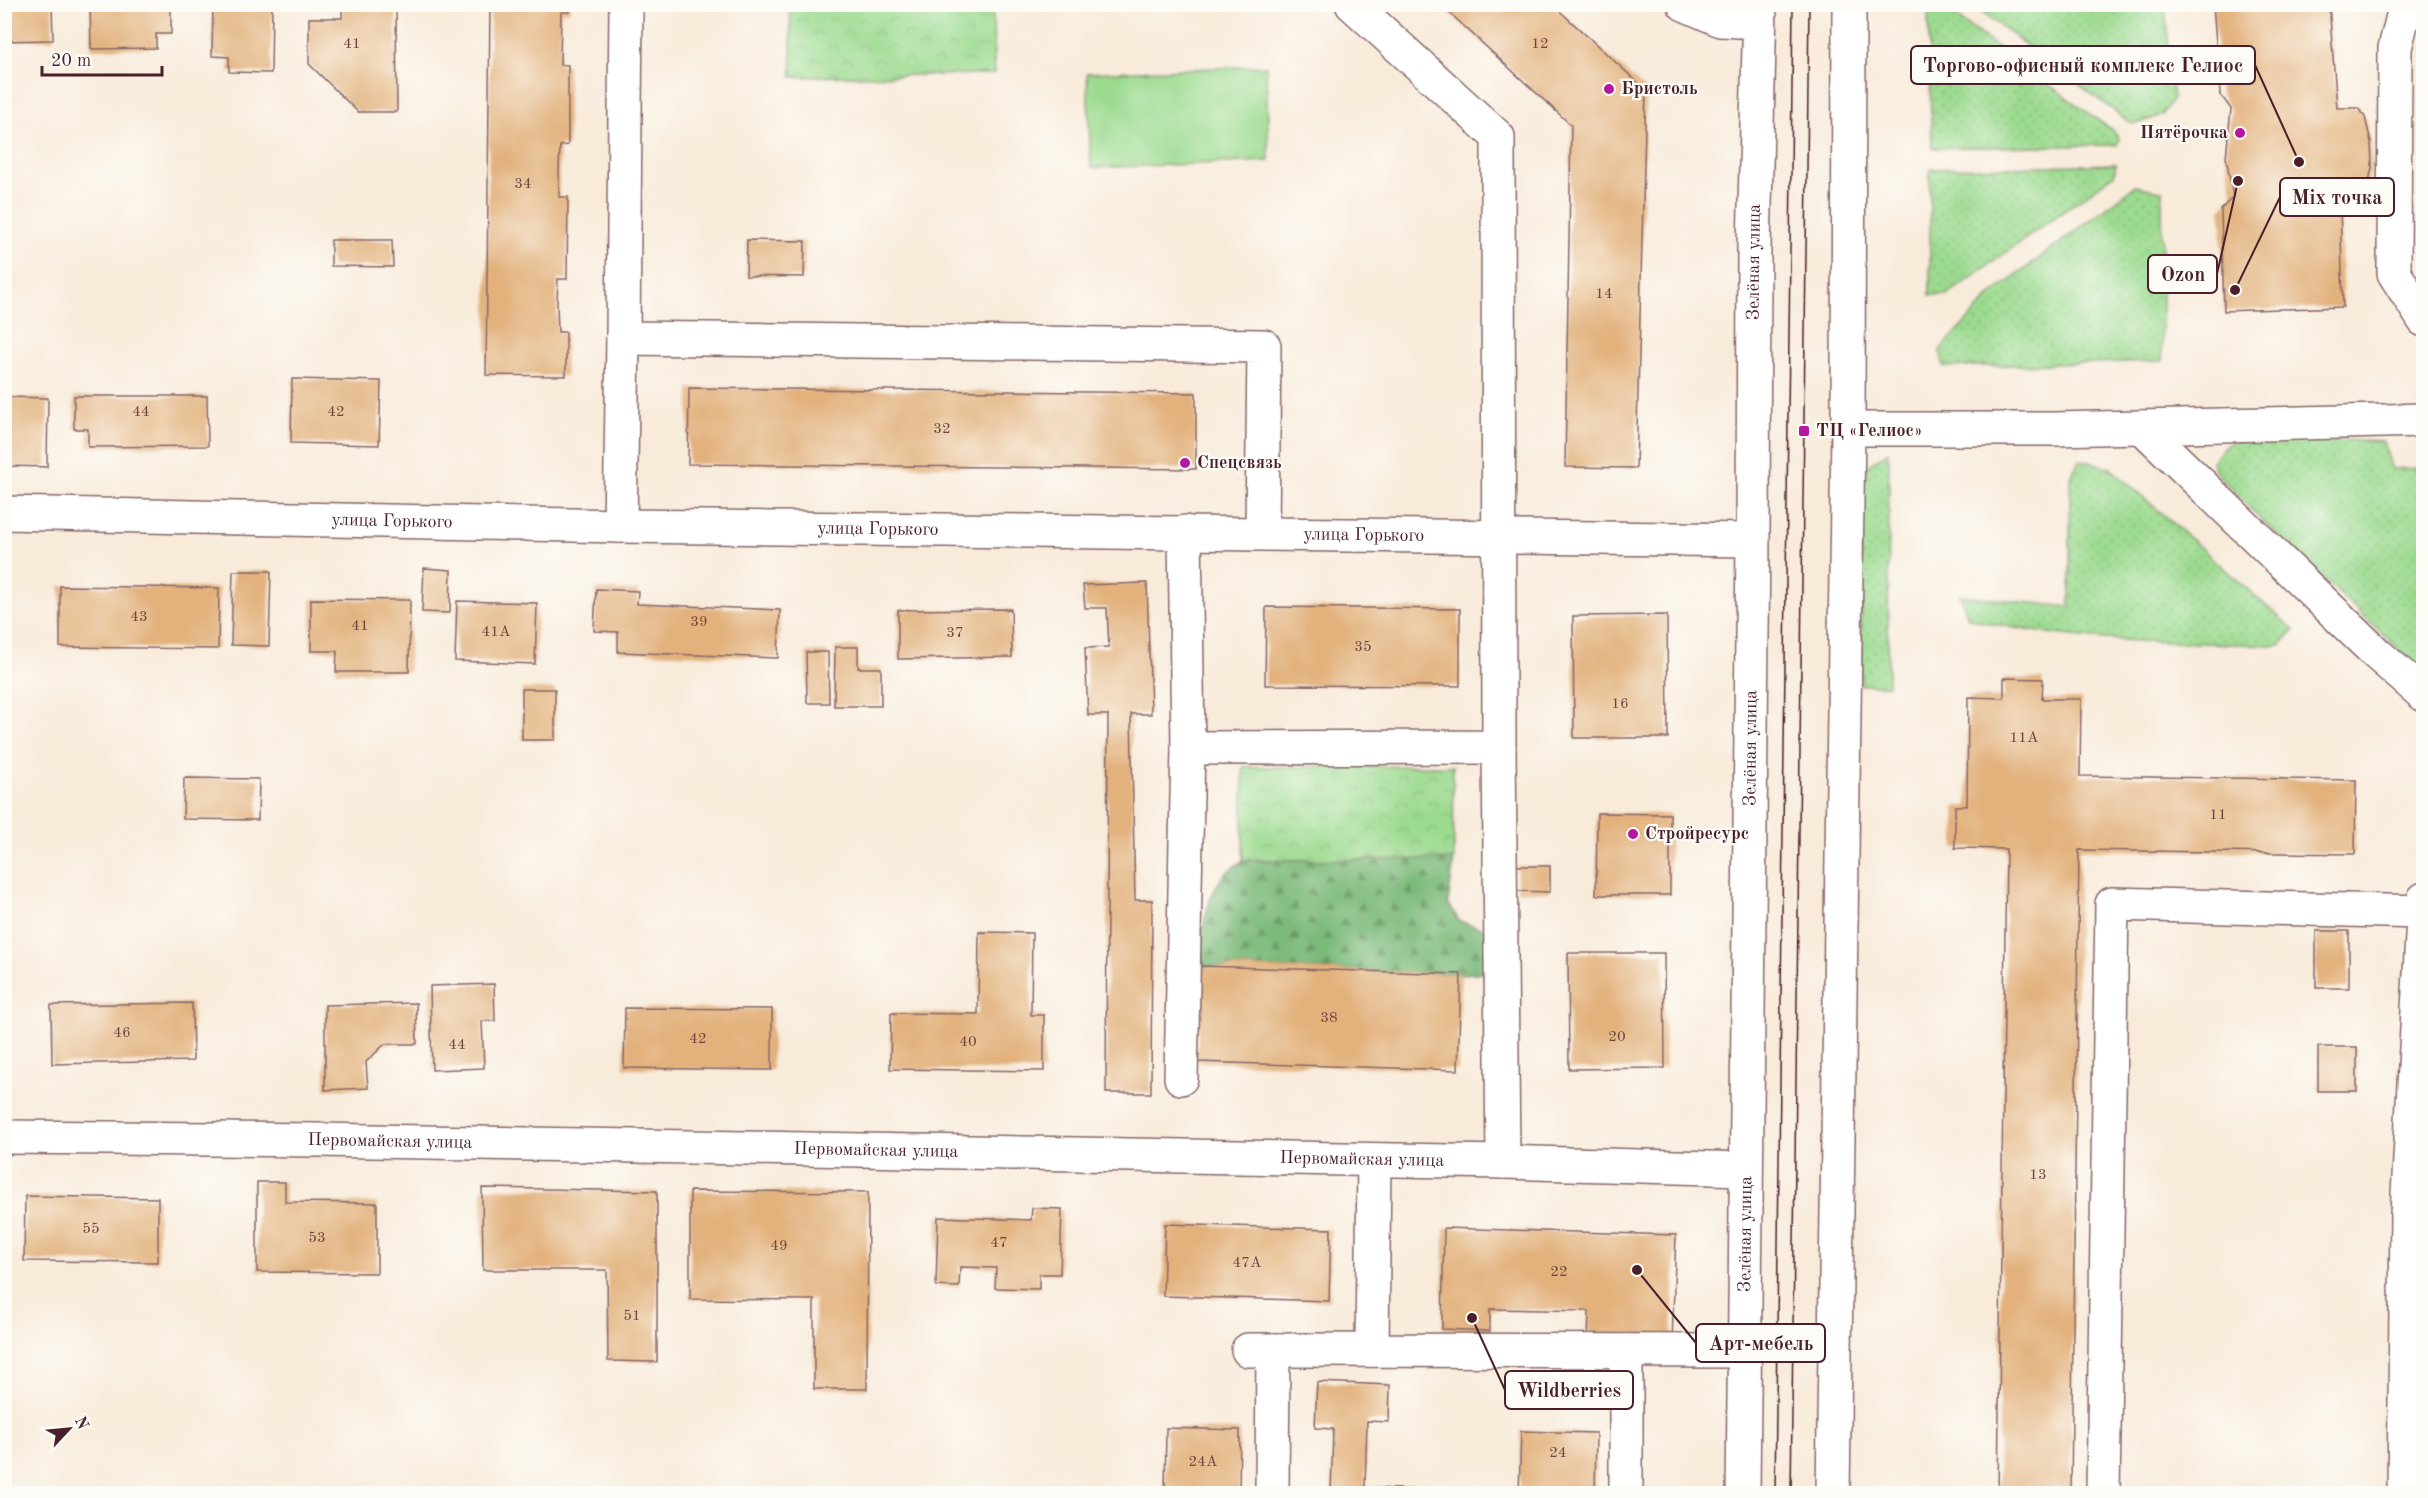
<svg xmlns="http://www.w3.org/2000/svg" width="2428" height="1498" font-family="'Old Standard TT',serif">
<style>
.grass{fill:url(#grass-dots);stroke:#727c5d;stroke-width:1.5}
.forest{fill:url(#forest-firs);stroke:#636c52;stroke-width:1.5}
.park{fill:url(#park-crowns);stroke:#727c5d;stroke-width:1.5}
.pitch{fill:#9bda8f;stroke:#727c5d;stroke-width:1.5}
.building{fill:#e2b17c}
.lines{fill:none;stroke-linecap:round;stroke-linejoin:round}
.minor-casing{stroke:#876668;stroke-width:36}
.minor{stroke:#fff;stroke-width:33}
.tram{stroke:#4a1f2b;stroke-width:1.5}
.poi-dot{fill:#b5179e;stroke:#fdfcf7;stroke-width:2}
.labels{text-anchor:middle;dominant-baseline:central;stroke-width:4.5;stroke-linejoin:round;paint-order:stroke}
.number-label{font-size:15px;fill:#70443f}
.poi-label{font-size:18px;font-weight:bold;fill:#4a1f2b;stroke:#fdfcf7;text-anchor:start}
.street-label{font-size:18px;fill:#4a1f2b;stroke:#fdfcf7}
.leader{fill:none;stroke:#4a1f2b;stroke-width:2}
.callout-dot{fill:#4a1f2b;stroke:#fdfcf7;stroke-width:2}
.callout{fill:#fdfcf7;stroke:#4a1f2b;stroke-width:2}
.callout-label{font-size:20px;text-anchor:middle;font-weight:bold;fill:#4a1f2b}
</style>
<defs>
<pattern id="grass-dots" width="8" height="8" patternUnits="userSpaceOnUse" patternTransform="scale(1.5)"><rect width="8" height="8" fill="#9bda8f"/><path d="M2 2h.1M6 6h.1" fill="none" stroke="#87bb7c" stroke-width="1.8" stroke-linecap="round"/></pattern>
<pattern id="forest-firs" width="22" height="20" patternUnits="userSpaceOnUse" patternTransform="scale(1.5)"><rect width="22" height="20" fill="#7cba7a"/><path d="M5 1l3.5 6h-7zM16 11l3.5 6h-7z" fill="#689764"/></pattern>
<pattern id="park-crowns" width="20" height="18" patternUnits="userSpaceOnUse" patternTransform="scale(1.5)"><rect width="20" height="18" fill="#9bda8f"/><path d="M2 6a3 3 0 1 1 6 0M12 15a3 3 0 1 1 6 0" fill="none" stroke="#87bb7c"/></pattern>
</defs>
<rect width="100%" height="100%" fill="#fdfcf7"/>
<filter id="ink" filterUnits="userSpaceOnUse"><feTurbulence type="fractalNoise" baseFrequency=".0167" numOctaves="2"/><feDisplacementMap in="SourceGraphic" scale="12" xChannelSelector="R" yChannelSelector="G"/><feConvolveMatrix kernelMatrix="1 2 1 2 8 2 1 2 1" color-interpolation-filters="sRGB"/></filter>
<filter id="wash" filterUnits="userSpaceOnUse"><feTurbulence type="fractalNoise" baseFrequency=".008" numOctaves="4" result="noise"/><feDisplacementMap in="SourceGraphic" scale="24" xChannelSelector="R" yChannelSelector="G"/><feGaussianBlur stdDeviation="1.35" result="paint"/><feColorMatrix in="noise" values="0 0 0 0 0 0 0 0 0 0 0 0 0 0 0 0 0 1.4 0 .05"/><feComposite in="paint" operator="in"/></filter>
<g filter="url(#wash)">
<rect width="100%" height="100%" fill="#f8ebda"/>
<path class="grass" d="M 1972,5 L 2165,5 L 2173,99 L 2162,115 L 2140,123 L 2132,124 Z
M 1936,8 L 1946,10 L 2116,133 L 2119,139 L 2117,145 L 1932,148 L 1928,12 Z
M 2116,164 L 2114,175 L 1947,295 L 1930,295 L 1930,169 Z
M 2135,186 L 2162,191 L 2162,361 L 1944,367 L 1940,350 L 1992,294 Z
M 2259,436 L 2383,442 L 2392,469 L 2423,467 L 2423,672 L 2261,520 L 2216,472 L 2212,462 C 2224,441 2237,439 2259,436 Z
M 1889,451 L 1888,685 L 1861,685 L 1861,480 L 1870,464 Z
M 2080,460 L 2109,467 L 2294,630 L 2280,645 C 2174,642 2072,644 1968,618 L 1960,595 L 2070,607 L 2070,477 Z"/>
<path class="forest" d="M 1454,859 L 1448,903 L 1459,921 L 1487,930 L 1486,972 L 1461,974 L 1200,966 C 1200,937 1204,904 1221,879 C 1226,871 1236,866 1243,860 Z"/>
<path class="park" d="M 790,5 L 993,5 L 994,74 L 792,77 Z
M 1453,766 L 1454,859 L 1243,860 L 1243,767 Z"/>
<path class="pitch" d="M 1266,66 L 1269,161 L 1091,168 L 1087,73 Z"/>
<g id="blocks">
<path class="building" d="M 4,4 L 52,4 L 53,40 L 4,41 Z
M 90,4 L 171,4 L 171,34 L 156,34 L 156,48 L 91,49 Z
M 213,4 L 272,4 L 271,73 L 229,72 L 229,57 L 212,56 Z
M 342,4 L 396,4 L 397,112 L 358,112 L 309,64 L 309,18 L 342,18 Z
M 490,4 L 570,4 L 570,12 L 561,12 L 560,65 L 568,65 L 568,145 L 560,146 L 559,170 L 559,197 L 568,197 L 567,279 L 558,279 L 557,304 L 558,332 L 566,332 L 566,376 L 486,375 Z
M 1440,4 L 1552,4 L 1646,90 L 1636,468 L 1565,467 L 1571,125 Z
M 2213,4 L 2329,4 L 2337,108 L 2359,108 L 2365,117 L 2371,142 L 2372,167 L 2367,191 L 2362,203 L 2340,204 L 2343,307 L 2224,311 L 2221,209 L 2233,197 L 2226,157 L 2231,109 L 2220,94 Z
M 331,240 L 392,240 L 393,267 L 331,266 Z
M 747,240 L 805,241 L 804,277 L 746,276 Z
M 292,379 L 381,381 L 379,445 L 291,443 Z
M 689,388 L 1196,393 L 1196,469 L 688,464 Z
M 74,396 L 207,396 L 208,446 L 88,447 L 88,429 L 74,429 Z
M 8,397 L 48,398 L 47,467 L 7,466 Z
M 424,568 L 451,570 L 450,613 L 422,612 Z
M 233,571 L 271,571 L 269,646 L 231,645 Z
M 1147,583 L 1151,714 L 1131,714 L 1135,900 L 1152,900 L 1151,1093 L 1106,1093 L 1108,715 L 1088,715 L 1085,648 L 1109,647 L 1107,608 L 1085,608 L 1083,585 Z
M 60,586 L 219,588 L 218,649 L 60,647 Z
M 596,589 L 638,591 L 637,604 L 780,610 L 778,658 L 618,652 L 618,632 L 594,631 Z
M 311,599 L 410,600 L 409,672 L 336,672 L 337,651 L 311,651 Z
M 457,601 L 537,603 L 535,664 L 455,661 Z
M 1266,607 L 1460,609 L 1460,686 L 1265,685 Z
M 1011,609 L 1012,657 L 898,659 L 898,610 Z
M 1667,615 L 1668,738 L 1574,738 L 1573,616 Z
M 835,647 L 858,647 L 858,668 L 881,668 L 881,706 L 834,706 Z
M 806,652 L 828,652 L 829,703 L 807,703 Z
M 2004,678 L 2043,679 L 2042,699 L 2081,699 L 2080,776 L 2356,780 L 2355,854 L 2079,850 L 2071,1494 L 1998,1494 L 2006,849 L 1955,848 L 1955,806 L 1967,806 L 1968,697 L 2004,698 Z
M 522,689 L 555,689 L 555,740 L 522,740 Z
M 184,778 L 259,779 L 258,820 L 183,819 Z
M 1597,813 L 1670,814 L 1670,895 L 1596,895 Z
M 1517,866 L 1550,866 L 1550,892 L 1517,891 Z
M 2316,931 L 2349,931 L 2349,988 L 2316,988 Z
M 979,932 L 1032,933 L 1031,1015 L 1044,1015 L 1044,1071 L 890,1069 L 891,1013 L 978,1014 Z
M 1568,953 L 1664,953 L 1665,1068 L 1569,1069 Z
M 1200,966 L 1461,974 L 1458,1070 L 1197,1062 Z
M 494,984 L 495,1021 L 482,1021 L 484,1068 L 432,1070 L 430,986 Z
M 192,1003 L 193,1061 L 52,1064 L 51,1005 Z
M 416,1003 L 417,1044 L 385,1044 L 366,1062 L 368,1088 L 325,1090 L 325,1005 Z
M 625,1008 L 772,1009 L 772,1070 L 624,1068 Z
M 2318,1047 L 2357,1047 L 2357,1091 L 2318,1091 Z
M 257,1182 L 285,1182 L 285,1202 L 377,1203 L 377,1273 L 257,1272 Z
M 482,1188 L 657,1191 L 657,1362 L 608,1361 L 607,1270 L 483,1270 Z
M 690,1191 L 868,1192 L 867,1389 L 814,1389 L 814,1300 L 690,1299 Z
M 25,1196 L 158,1198 L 158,1262 L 24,1261 Z
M 1032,1208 L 1062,1209 L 1060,1274 L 1039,1274 L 1039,1289 L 995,1288 L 996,1268 L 960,1267 L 959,1287 L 936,1286 L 938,1217 L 1031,1220 Z
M 1165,1224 L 1331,1229 L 1329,1301 L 1163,1296 Z
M 1444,1228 L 1676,1235 L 1672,1342 L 1588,1339 L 1589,1311 L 1490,1309 L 1490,1331 L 1442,1329 Z
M 1317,1382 L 1390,1385 L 1389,1422 L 1367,1421 L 1365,1488 L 1487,1491 L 1487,1494 L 1331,1494 L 1333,1429 L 1315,1428 Z
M 1166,1428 L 1240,1430 L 1239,1494 L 1165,1494 Z
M 1521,1431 L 1596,1433 L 1595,1494 L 1519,1494 Z"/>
</g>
</g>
<g filter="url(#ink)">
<use href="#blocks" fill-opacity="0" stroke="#876668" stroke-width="1.5"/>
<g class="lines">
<g class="minor-casing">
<g id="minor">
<path d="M 626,4 L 623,338 L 1264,346 L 1262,533"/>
<path d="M 1684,4 L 1721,20 L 1759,22"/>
<path d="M 2406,4 L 2395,48 L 2394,273 L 2424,320"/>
<path d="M 2142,427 L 2377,654 L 2424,695"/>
<path d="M 1848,429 L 2055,429 L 2424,420"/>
<path id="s1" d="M 4,513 L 620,526 L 1753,540"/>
<path d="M 620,526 L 623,338"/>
<path d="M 1499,747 L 1503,1162"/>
<path d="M 1188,748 L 1499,747 L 1498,137 L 1352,4"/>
<path d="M 1181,1078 L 1188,748 L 1185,532"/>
<path id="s2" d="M 4,1137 L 318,1140 L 1503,1162 L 1746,1169"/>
<path d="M 1248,1350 L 1746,1351"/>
<path d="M 1372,1350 L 1374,1160"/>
<path d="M 1626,1351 L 1626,1494"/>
<path d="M 1272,1494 L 1273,1350"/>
<path id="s3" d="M 1743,1494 L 1753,540 L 1754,248 L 1760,4"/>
<path d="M 1833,1494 L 1848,429 L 1849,4"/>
<path d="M 2103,1494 L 2112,904 L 2423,912"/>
<path d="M 2404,1494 L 2407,1214 L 2424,899"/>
</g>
</g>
<use href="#minor" class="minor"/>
<path class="tram" d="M 1775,1494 L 1793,4
M 1791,1494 L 1809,4"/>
</g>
</g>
<g class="poi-dot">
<circle cx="1609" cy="89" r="6"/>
<circle cx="2240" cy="133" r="6"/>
<rect x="1798" y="425" width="12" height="12" rx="3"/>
<circle cx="1185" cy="463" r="6"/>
<circle cx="1633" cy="834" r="6"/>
</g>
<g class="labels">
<g class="number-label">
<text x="352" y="44">41</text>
<text x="1540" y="44">12</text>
<text x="523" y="184">34</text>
<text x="1604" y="294">14</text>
<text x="141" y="412">44</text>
<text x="336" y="412">42</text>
<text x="942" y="429">32</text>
<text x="139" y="617">43</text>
<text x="699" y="622">39</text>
<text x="360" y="626">41</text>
<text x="496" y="632">41А</text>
<text x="955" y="633">37</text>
<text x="1363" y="647">35</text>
<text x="1620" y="704">16</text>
<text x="2024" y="738">11А</text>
<text x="2218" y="815">11</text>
<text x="1329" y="1018">38</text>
<text x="122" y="1033">46</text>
<text x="1617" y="1037">20</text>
<text x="698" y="1039">42</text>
<text x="968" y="1042">40</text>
<text x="457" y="1045">44</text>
<text x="2038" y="1175">13</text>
<text x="91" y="1229">55</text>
<text x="317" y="1238">53</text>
<text x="999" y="1243">47</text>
<text x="779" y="1246">49</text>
<text x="1247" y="1263">47А</text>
<text x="1559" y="1272">22</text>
<text x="632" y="1316">51</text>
<text x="1558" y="1453">24</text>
<text x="1203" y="1462">24А</text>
</g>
<g class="poi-label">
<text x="1621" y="89">Бристоль</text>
<text x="2228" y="133" text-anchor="end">Пятёрочка</text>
<text x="1816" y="431">ТЦ «Гелиос»</text>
<text x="1197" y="463">Спецсвязь</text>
<text x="1645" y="834">Стройресурс</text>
</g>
<g class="street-label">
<text stroke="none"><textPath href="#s3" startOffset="1232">Зелёная улица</textPath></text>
<text stroke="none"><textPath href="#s1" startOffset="388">улица Горького</textPath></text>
<text stroke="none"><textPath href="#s1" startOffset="874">улица Горького</textPath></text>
<text stroke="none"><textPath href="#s1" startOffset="1360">улица Горького</textPath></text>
<text stroke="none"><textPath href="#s3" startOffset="746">Зелёная улица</textPath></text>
<text stroke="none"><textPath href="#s2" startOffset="386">Первомайская улица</textPath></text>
<text stroke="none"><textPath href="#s2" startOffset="872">Первомайская улица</textPath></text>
<text stroke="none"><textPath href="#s2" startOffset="1358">Первомайская улица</textPath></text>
<text stroke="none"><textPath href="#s3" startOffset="260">Зелёная улица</textPath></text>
</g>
</g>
<path class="leader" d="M2299 162L2255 65M2235 290L2280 197M2238 181L2217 274M1637 1270L1696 1343M1472 1318L1505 1390"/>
<g class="callout-dot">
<circle cx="2299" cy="162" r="6"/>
<circle cx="2235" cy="290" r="6"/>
<circle cx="2238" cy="181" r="6"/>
<circle cx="1637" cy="1270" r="6"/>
<circle cx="1472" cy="1318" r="6"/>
</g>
<g class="callout">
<rect x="1911" y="46" width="344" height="38" rx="6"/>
<rect x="2280" y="178" width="114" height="38" rx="6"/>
<rect x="2148" y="255" width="69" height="38" rx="6"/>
<rect x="1696" y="1324" width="129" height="38" rx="6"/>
<rect x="1505" y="1371" width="128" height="38" rx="6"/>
</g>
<g class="callout-label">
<text x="2083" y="72">Торгово-офисный комплекс Гелиос</text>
<text x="2337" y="204">Mix точка</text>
<text x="2183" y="281">Ozon</text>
<text x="1761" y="1350">Арт-мебель</text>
<text x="1569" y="1397">Wildberries</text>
</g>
<rect width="2428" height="1498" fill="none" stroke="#fdfcf7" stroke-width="24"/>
<g transform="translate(69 1429) rotate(64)" stroke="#fdfcf7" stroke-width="4.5" paint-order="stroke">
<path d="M0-4.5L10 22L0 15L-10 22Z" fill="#4a1f2b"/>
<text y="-9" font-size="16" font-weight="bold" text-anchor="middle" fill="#4a1f2b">N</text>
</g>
<path d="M42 66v9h120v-9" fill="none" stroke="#4a1f2b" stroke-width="3"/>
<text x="51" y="66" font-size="18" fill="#4a1f2b" stroke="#fdfcf7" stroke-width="4.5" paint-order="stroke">20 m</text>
</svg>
